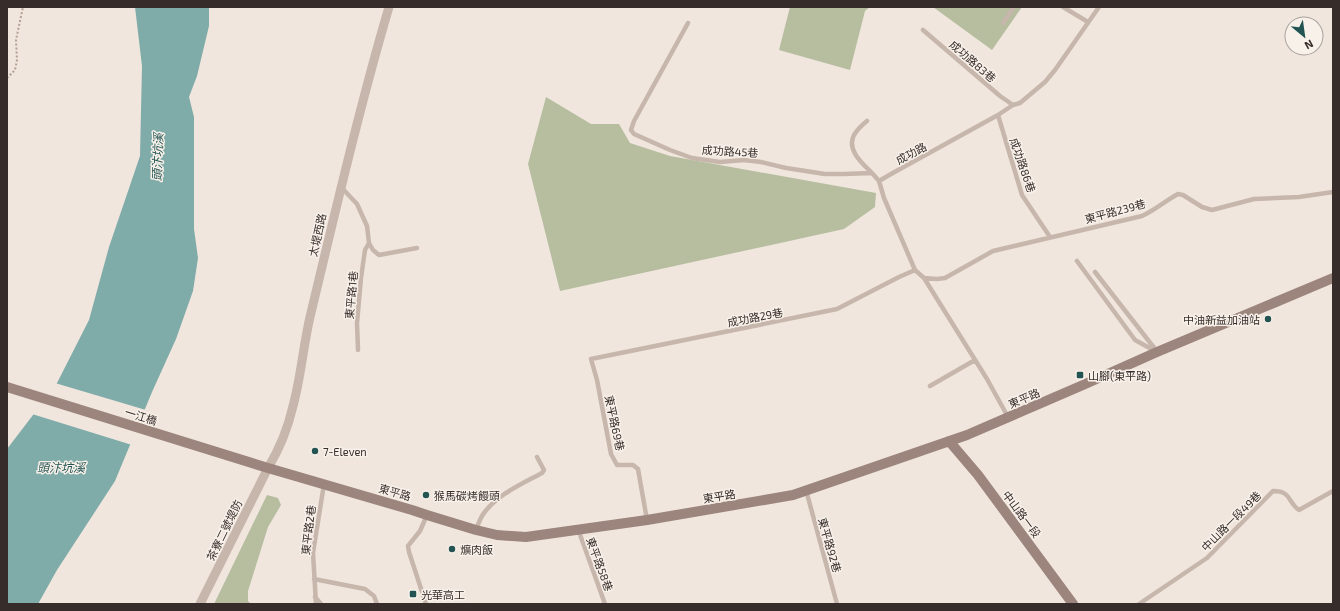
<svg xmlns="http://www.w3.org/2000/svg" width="1340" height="611" font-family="'Exo 2','Noto Sans TC',sans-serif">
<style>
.green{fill:#b6be9f}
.water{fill:#7faba9}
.pier{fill:#f0e6de}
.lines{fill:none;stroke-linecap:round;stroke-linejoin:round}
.path{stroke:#b3a095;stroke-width:2;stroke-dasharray:2 2;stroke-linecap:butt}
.lane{stroke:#c7b6ab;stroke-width:4.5}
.street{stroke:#c7b6ab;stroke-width:9}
.secondary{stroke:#9b857c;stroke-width:10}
.poi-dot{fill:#235453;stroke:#f8f1ea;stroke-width:1.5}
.labels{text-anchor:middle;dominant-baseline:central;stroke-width:3;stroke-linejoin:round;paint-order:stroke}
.street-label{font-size:11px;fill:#362c29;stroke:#f8f1ea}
.poi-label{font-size:11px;fill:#362c29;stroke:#f8f1ea;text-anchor:start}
.water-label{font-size:12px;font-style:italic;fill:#235453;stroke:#f8f1ea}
</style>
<rect width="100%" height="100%" fill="#f0e6de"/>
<path class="green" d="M 790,7 L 870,7 L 865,11 L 850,70 L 779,50 Z
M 933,7 L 1022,7 L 992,50 Z
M 546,97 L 591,124 L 619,124 L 630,143 L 670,156 L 876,193 L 875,207 L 844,229 L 560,291 L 528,164 Z
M 267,495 L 278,498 L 281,505 L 268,527 L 248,591 L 248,601 L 251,604 L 214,604 Z"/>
<path class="water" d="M 135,7 L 209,7 L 209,26 L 197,76 L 189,97 L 194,117 L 194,229 L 198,258 L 193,291 L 176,339 L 152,392 L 115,481 L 57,570 L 38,604 L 7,604 L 7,449 L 56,385 L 89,320 L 109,247 L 140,156 L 142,66 Z"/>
<path class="pier" d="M 55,383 L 146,410 L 132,445 L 32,414 Z"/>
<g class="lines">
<path class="path" d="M 7,78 L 15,70 L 17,60 L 16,40 L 23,7"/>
<path class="lane" d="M 1063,7 L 1088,22
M 688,23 L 634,121 L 631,130 L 634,134 L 670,150 L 692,158 L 720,162 L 744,160 L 761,162 L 786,168 L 825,174 L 844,174 L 872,173 L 879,181
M 1003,23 L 1014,7
M 923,30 L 1000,96 L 1013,105
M 998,115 L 1022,195 L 1050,237
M 867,121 C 862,125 857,130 854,135 C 846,150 863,164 872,173
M 341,187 L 357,204 L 367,226 L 369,243 L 365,250 L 361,278 L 357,323 L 358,350
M 369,243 L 373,250 L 379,255 L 417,248
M 1077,261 L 1135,340 L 1155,351
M 1095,272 L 1155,349
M 924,278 L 937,279 L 945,278 L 993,251 L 1142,216 C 1155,210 1165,201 1178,194 L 1183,195 L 1202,207 L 1212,210 L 1254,199 L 1299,197 L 1333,192
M 930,386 L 975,360
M 1008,417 L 987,379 L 924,278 L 915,270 L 884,198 L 879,181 L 891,174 L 998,115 L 1013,105 L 1020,103 L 1045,82 L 1055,70 L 1099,7
M 806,490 L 837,604
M 647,520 L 638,469 L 633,465 L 617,465 L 611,454 L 597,380 L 591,359 L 837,309 L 899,277 L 915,270
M 578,529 L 605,604
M 476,530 C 478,525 480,518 484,513 C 498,494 522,484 542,473 L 544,470 L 537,457
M 314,579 L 365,589 L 374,596 L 377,604
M 315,597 L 321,604
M 316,604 L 313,553 L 324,484
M 426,604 L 409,552 L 408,546 L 420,531 L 427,515
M 1139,604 L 1207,558 L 1273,491 C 1292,491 1287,502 1299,510 L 1333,491"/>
<path class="street" d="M 200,604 L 268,468 C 280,448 288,428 293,406 C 301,377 303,347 310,317 C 335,213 359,109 389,7"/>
<path class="secondary" d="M 7,387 L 268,468 L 412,510 L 427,515 L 476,530 L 497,535 L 526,537 L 647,520 L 793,495 L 967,435 L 1083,385 L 1157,352 L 1333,278
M 949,441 L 978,475 L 1073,604"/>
</g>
<g class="poi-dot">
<circle cx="1268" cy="319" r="4"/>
<rect x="1076" y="371" width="8" height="8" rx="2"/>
<circle cx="315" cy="451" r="4"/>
<circle cx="426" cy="495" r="4"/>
<circle cx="452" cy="549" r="4"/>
<rect x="409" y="590" width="8" height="8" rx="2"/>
</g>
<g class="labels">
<g class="street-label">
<text transform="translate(973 61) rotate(41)">成功路83巷</text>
<text transform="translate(730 151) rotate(3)">成功路45巷</text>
<text transform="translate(911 153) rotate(-28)">成功路</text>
<text transform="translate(1023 165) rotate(71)">成功路86巷</text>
<text transform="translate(1115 211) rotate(-15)">東平路239巷</text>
<text transform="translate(317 235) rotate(-77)">太堤西路</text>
<text transform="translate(351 295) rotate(-85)">東平路1巷</text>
<text transform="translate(755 317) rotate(-11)">成功路29巷</text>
<text transform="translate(1024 398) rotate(-23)">東平路</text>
<text transform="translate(141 416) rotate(17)">一江橋</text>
<text transform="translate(615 423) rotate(78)">東平路69巷</text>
<text transform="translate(395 492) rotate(16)">東平路</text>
<text transform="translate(719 496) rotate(-9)">東平路</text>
<text transform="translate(1022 514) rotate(53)">中山路一段</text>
<text transform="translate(1231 521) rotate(-45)">中山路一段49巷</text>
<text transform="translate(224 530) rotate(-64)">茶寮二號堤防</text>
<text transform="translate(308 530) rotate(-83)">東平路2巷</text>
<text transform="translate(830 545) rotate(74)">東平路92巷</text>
<text transform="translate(600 564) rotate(70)">東平路58巷</text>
</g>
<g class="poi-label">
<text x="1260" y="319" text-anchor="end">中油新益加油站</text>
<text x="1088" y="375">山腳(東平路)</text>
<text x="323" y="451">7-Eleven</text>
<text x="434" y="495">猴馬碳烤饅頭</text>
<text x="460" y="549">爌肉飯</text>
<text x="421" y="594">光華高工</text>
</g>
<g class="water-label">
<text transform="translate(157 157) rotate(-88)">頭汴坑溪</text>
<text x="61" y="467">頭汴坑溪</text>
</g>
</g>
<rect width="1340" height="611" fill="none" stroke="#362c29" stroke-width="16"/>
<g transform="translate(1304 36) rotate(151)"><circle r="19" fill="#f8f1ea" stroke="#aaa29d"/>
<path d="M0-3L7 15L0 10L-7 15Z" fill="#235453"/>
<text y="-6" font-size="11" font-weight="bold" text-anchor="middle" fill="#362c29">N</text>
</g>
</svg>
